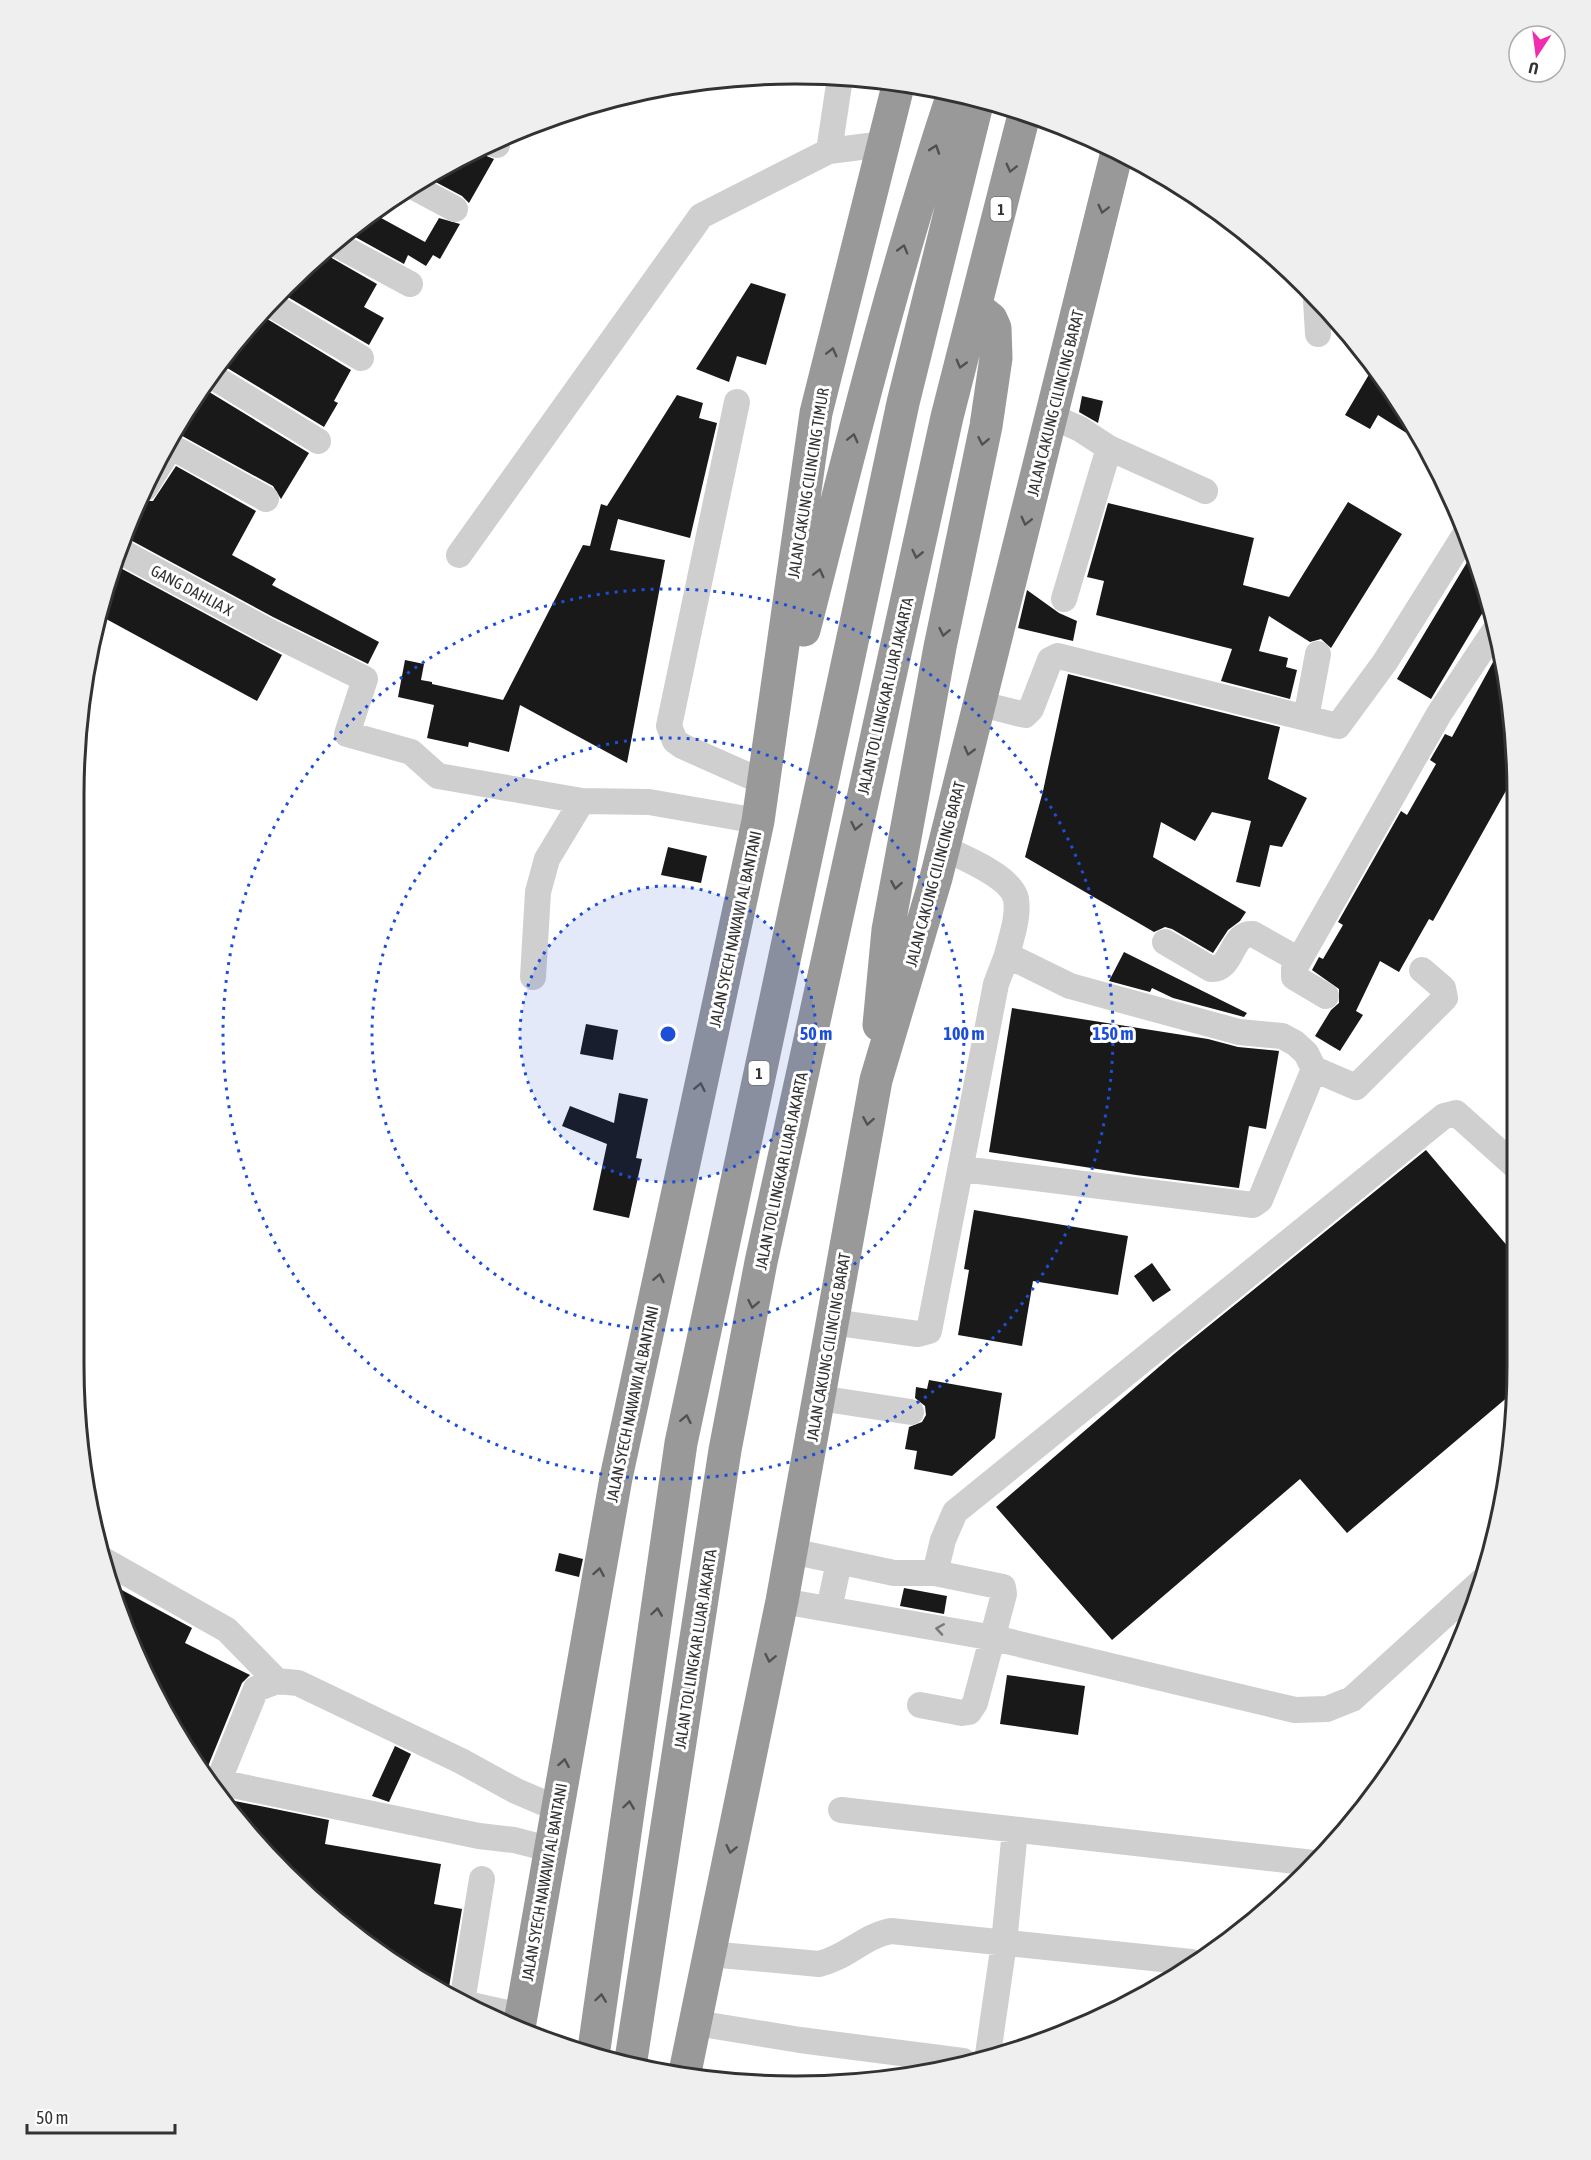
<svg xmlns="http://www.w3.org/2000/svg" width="1591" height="2160" font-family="'Asap Condensed',sans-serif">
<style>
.building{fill:#191919}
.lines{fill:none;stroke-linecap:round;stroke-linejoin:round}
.minor{stroke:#cfcfcf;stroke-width:26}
.highway{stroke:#999;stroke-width:33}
.oneway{stroke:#515151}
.oneway2{stroke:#797979}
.ring{fill:none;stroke:#1d4ed8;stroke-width:3;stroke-dasharray:3 6}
.labels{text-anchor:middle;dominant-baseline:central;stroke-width:6;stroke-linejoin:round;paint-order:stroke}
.shield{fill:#fff;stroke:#707070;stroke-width:1.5}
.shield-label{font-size:15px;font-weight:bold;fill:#323232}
.street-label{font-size:16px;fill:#323232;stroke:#fff}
.rim{fill:none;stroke:#323232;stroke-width:3}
.centre{fill:#1d4ed8;stroke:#fff;stroke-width:3}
.ring-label{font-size:18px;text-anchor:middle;font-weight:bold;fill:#1d4ed8;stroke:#fff;stroke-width:6;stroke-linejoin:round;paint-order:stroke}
</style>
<rect width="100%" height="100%" fill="#fff"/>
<path class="building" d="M 477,148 L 484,155 L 494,159 L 469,203 L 462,196 L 428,178 Z
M 372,213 L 425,242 L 439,218 L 460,224 L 440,259 L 433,255 L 426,266 L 408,255 L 404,264 L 346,232 Z
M 323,253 L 377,284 L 364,307 L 384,318 L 369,345 L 281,293 Z
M 751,283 L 786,294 L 766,365 L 737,356 L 729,382 L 696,369 Z
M 259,314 L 351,370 L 334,401 L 338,403 L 324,427 L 219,363 Z
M 1374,366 L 1403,415 L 1416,439 L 1378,415 L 1370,429 L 1345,415 Z
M 201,387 L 309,453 L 281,499 L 273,486 L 175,432 Z
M 677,395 L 703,403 L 699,418 L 717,423 L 690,538 L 618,519 L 610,550 L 665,560 L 627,763 L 520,705 L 509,752 L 469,742 L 468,747 L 427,738 L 434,705 L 398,697 L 405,660 L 424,664 L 421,680 L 432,682 L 432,684 L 503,700 L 583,545 L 590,546 L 601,504 L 607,506 Z
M 1082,396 L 1103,401 L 1098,423 L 1079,412 Z
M 176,466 L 256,511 L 232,555 L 276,579 L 272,585 L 379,642 L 368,664 L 273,617 L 123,536 L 138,501 L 153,501 Z
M 1348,502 L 1402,534 L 1331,648 L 1321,639 L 1310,642 L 1269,616 L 1259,651 L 1288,658 L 1286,667 L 1297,670 L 1290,699 L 1221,681 L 1232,649 L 1096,615 L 1104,581 L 1087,577 L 1108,503 L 1254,538 L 1243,585 L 1289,597 Z
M 1472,554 L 1486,607 L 1431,699 L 1397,679 Z
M 113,564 L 282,655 L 257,701 L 97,614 Z
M 1027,590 L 1059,613 L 1077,621 L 1073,641 L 1018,628 Z
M 1498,653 L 1511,701 L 1512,780 L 1433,921 L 1429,919 L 1399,972 L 1380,961 L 1356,1011 L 1363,1015 L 1340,1051 L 1315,1036 L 1331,1010 L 1339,1003 L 1339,989 L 1312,970 L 1319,957 L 1323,959 L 1343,925 L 1338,922 L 1401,811 L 1407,815 L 1436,764 L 1430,760 L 1445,734 L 1452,737 Z
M 1068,674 L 1280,727 L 1268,779 L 1307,798 L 1282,847 L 1270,845 L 1260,887 L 1236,882 L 1251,821 L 1212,812 L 1195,841 L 1161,822 L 1153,857 L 1246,912 L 1240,921 L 1228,930 L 1213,953 L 1172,929 L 1165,927 L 1154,932 L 1025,857 L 1043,791 Z
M 668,847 L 707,856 L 701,883 L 661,875 Z
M 1124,952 L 1247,1013 L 1244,1017 L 1173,998 L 1152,988 L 1150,992 L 1109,981 Z
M 1012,1008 L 1208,1039 L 1238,1047 L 1279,1051 L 1266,1129 L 1249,1126 L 1239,1188 L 1136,1175 L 989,1152 Z
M 586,1024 L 618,1030 L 613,1060 L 580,1054 Z
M 619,1093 L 648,1099 L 636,1158 L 642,1159 L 629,1218 L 593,1210 L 607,1144 L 562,1126 L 570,1106 L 614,1123 Z
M 1426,1150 L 1515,1255 L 1516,1390 L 1347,1533 L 1300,1479 L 1112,1640 L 996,1507 L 1174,1354 Z
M 974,1210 L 1128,1236 L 1118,1295 L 1033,1281 L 1022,1346 L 958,1335 L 969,1270 L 964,1269 Z
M 1152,1263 L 1171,1290 L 1153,1302 L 1134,1276 Z
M 929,1380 L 1002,1393 L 995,1438 L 952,1476 L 914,1469 L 917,1451 L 905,1449 L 909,1427 L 922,1422 L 926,1415 L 925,1406 L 915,1398 L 916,1387 L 927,1389 Z
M 559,1553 L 583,1559 L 579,1577 L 555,1571 Z
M 109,1583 L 192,1628 L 185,1643 L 250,1675 L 242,1683 L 204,1776 L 195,1765 L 129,1641 Z
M 904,1588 L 947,1596 L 944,1614 L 900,1606 Z
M 1007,1675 L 1085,1686 L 1078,1735 L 1000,1724 Z
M 395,1746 L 411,1754 L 389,1802 L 372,1796 Z
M 225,1799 L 329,1820 L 325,1844 L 441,1864 L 434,1904 L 462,1909 L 448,1993 L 319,1907 Z"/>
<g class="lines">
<path class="minor" d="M 491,142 L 497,145
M 829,151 L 840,78
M 414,187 L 455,209
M 334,243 L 410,284
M 1316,300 L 1318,334
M 270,304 L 361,358
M 210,375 L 318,441
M 737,402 L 669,726 L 675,741 L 682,746 L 765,783
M 1051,416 L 1080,429 L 1109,448 L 1205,491
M 168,445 L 266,499
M 145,488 L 171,446
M 118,550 L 266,630 L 365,679 L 347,734 L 411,752 L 438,776 L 582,801 L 649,802 L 758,821
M 459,555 L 701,216 L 829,151 L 884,144
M 1064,599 L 1109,448
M 981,704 L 1025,715 L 1031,709 L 1050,660 L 1058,656 L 1338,726 L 1385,662 L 1466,533
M 1306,718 L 1318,654
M 943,848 C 962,857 1011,876 1016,899 C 1019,917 1011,938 1007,955
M 1165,942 L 1211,969 C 1234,970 1230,932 1253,934 L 1299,960
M 533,977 L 538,892 L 547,859 L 582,801
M 1326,996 L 1294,977 L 1294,969 L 1439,714 L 1493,633
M 962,1169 L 1253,1205 L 1260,1200 L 1314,1069
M 832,1322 L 918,1334 L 929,1331 L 996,984 L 1007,955 L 1070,986 L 1239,1032 L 1282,1036 L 1295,1043 L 1306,1053 L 1314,1069 L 1356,1087 L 1445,998 L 1443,988 L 1422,970
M 819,1398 L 911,1412
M 791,1551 L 894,1573 L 935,1573 L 1003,1587 L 1004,1594 L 975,1703 L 969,1712 L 962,1713 L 920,1705
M 100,1558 L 227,1630 L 277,1681
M 935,1573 L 943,1540 L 955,1512 L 1444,1116 L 1456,1113 L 1514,1165
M 782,1601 L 994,1638 L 1295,1710 L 1327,1709 L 1352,1699 L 1482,1581
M 829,1609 L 839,1562
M 218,1782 L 256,1689 L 277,1681 L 298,1683 L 461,1761 L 516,1791 L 556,1808
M 215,1788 L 218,1782 L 479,1836 L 514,1840 L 549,1849
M 841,1810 L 1314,1863
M 709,1954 L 819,1964 C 846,1958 864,1936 891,1931 L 1191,1962
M 462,2002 L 482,1879
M 462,2003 L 521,2016
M 696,2023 L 800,2040 L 963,2061
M 988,2054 L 1004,1943 L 1015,1830"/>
<path class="highway" d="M 804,630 C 850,450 894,270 953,94
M 879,1025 L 888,930 L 940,647 L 986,426 L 996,358 L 995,328 L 991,319 L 976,307
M 519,2028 L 616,1478 L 758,821 L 816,413 L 899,82
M 593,2056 L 681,1443 L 903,403 L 978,100
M 630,2066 L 725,1450 L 761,1262 L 947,417 L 1025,111
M 684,2077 L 782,1601 L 876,1080 L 936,878 L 1117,152"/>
</g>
<defs><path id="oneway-chevron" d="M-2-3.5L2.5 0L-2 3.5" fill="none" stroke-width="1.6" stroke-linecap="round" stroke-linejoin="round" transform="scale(1.5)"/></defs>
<g class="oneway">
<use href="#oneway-chevron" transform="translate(935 149) rotate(-71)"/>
<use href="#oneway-chevron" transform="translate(1011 168) rotate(104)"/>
<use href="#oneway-chevron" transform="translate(1103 209) rotate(104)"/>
<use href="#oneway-chevron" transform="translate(903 249) rotate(-74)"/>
<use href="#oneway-chevron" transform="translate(832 352) rotate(-76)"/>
<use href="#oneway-chevron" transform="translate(961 364) rotate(105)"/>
<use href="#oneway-chevron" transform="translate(853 438) rotate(-76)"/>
<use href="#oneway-chevron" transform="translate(983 441) rotate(101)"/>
<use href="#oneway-chevron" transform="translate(1026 521) rotate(104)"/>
<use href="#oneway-chevron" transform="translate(917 554) rotate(103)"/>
<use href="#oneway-chevron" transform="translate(819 573) rotate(-76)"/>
<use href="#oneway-chevron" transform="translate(944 632) rotate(102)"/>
<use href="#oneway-chevron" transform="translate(969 751) rotate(105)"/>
<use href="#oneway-chevron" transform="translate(856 826) rotate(102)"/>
<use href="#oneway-chevron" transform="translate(896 885) rotate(100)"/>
<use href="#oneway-chevron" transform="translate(700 1087) rotate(-78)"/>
<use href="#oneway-chevron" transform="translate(868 1121) rotate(100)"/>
<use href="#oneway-chevron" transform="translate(659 1278) rotate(-78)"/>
<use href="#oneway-chevron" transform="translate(753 1304) rotate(101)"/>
<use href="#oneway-chevron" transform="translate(686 1419) rotate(-78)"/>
<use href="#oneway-chevron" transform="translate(599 1572) rotate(-80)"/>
<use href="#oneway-chevron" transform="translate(657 1612) rotate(-82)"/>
<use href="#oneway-chevron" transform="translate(770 1658) rotate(102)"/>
<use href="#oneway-chevron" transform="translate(564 1763) rotate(-80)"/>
<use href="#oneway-chevron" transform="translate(629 1805) rotate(-82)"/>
<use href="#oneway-chevron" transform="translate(731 1849) rotate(102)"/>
<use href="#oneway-chevron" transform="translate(601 1998) rotate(-82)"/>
</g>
<use class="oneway2" href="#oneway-chevron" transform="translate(940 1629) rotate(-171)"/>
<circle cx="668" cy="1034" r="148" fill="#1d4ed8" fill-opacity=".12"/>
<g class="ring">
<circle cx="668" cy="1034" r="148"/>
<circle cx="668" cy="1034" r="296"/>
<circle cx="668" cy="1034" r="445"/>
</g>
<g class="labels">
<g class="shield">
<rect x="990.5" y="197" width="21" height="24" rx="4.5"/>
<rect x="748.5" y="1061" width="21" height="24" rx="4.5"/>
</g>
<g class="shield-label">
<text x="1001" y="209">1</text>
<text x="759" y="1073">1</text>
</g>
<g class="street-label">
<text transform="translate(1055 403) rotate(-76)">JALAN CAKUNG CILINCING BARAT</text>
<text transform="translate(808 483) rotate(-81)">JALAN CAKUNG CILINCING TIMUR</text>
<text transform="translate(192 590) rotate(28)">GANG DAHLIA X</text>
<text transform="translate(885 696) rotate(-77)">JALAN TOL LINGKAR LUAR JAKARTA</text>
<text transform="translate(935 874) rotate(-75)">JALAN CAKUNG CILINCING BARAT</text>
<text transform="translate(735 929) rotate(-78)">JALAN SYECH NAWAWI AL BANTANI</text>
<text transform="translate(781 1171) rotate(-78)">JALAN TOL LINGKAR LUAR JAKARTA</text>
<text transform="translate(828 1347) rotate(-80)">JALAN CAKUNG CILINCING BARAT</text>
<text transform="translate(632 1404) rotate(-78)">JALAN SYECH NAWAWI AL BANTANI</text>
<text transform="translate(695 1649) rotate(-81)">JALAN TOL LINGKAR LUAR JAKARTA</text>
<text transform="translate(544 1882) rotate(-80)">JALAN SYECH NAWAWI AL BANTANI</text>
</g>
</g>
<path d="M0 0H1591V2160H0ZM795 84H796A711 711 0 0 1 1507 795V1365A711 711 0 0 1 796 2076H795A711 711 0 0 1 84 1365V795A711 711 0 0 1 795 84Z" fill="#efefef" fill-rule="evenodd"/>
<path class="rim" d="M795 84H796A711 711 0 0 1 1507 795V1365A711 711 0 0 1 796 2076H795A711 711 0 0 1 84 1365V795A711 711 0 0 1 795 84Z"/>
<circle cx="668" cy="1034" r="9" class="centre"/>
<g class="ring-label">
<text x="816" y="1040">50 m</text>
<text x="964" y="1040">100 m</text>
<text x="1113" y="1040">150 m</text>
</g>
<g transform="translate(1537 54) rotate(193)"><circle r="28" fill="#ffffff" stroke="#adadad" stroke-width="1.5"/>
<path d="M0-4.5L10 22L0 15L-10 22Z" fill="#f02daf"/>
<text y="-9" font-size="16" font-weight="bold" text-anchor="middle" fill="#323232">U</text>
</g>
<path d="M27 2124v9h148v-9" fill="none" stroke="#323232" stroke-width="3"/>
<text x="36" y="2124" font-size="18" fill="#323232" stroke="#ffffff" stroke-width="4.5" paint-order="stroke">50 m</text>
</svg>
